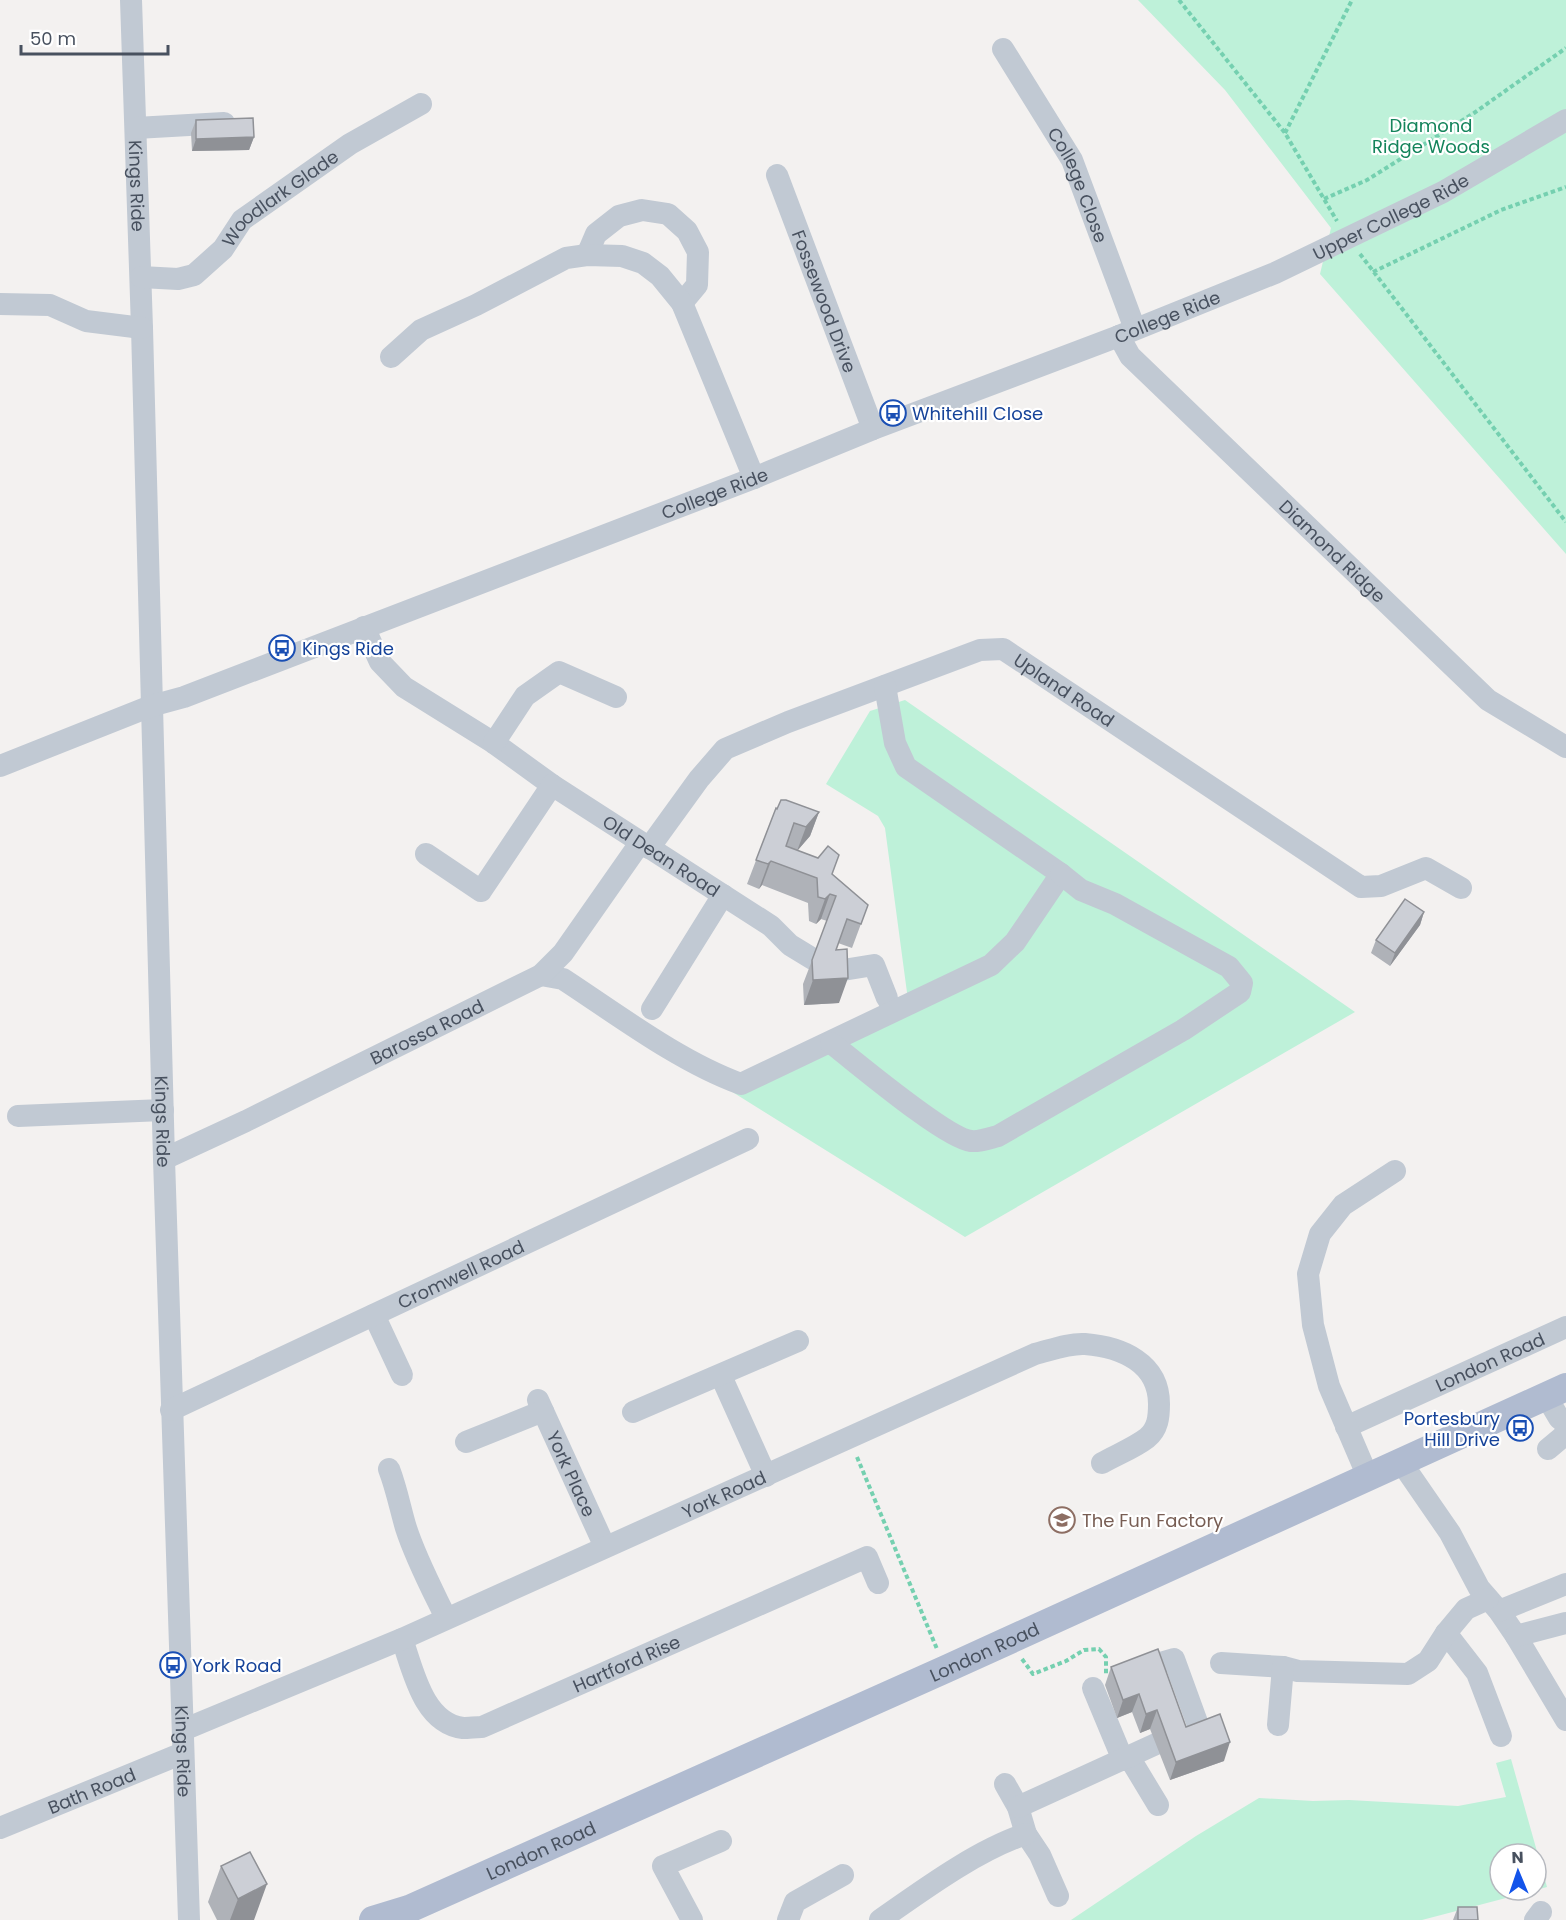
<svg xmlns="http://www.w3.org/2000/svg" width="1566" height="1920" font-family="Poppins,sans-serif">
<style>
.green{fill:#bef1d9}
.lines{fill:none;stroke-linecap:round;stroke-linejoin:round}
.path{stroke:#75d0b0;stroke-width:4;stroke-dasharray:4.5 3;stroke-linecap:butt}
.minor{stroke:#c1c9d3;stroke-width:22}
.major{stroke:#b0bbd0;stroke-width:28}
.wall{fill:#afb2b8}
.shaded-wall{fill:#8f9196}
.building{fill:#cccfd6;stroke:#8f9196;stroke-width:1.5}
.labels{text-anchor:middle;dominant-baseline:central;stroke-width:4.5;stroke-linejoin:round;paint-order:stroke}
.park-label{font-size:18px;fill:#14845b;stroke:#fff}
.street-label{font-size:18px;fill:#48515f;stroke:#fff}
.transit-label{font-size:18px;fill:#164399;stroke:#fff;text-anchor:start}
.education-label{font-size:18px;fill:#785e54;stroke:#fff;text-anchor:start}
</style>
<rect width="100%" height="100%" fill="#f3f1f0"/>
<path class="green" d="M 1138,0 L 1566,0 L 1566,554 L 1320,274 L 1331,228 L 1225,90 Z
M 905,700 L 1355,1012 L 965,1237 L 726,1088 L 908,1000 L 885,828 L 878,816 L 826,784 L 870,711 Z
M 1511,1759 L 1547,1887 L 1536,1890 L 1536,1854 L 1500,1854 L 1500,1890 L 1536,1890 L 1422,1920 L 1071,1920 L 1196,1836 L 1259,1798 L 1313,1801 L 1349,1800 L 1458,1806 L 1506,1797 L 1496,1763 Z"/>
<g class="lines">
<path class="path" d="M 1179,0 L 1285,133 L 1337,221
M 1285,133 L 1352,0
M 1324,199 L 1367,180 L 1474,113 L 1566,48
M 1360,254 L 1566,522
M 1373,272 L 1501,210 L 1566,187
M 857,1457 L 937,1649
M 1022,1659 L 1033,1674 L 1066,1661 L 1084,1650 L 1099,1649 L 1106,1657 L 1106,1674"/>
<g class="minor">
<path id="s1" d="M 131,0 L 142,328 L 164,1159 L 189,1920"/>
<path id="s2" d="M 1003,49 L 1072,160 L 1135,329"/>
<path d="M 136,128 L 224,123"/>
<path id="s3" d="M 777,175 L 873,429"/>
<path d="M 587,255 L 596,234 L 619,216 L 642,210 L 668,214 L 687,231 L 698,252 L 697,285 L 682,303"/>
<path id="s4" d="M 141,277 L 178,279 L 194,275 L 223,249 L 242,220 L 350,144 L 421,104"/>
<path d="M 0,304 L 50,305 L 86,321 L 142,328"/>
<path id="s5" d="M 1119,336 L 1130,356 L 1488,700 L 1566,747"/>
<path d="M 391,357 L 421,330 L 476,305 L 566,258 L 587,255 L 622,256 L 643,263 L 660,276 L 682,303 L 754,478"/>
<path id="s6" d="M 364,627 L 380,662 L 404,687 L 494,743 L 552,785 L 771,926 L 790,945 L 813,959"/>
<path d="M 494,743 L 525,696 L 559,672 L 616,697"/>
<path id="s7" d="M 0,766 L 151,706 L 184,697 L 754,478 L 873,429 L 1119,336 L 1275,273 L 1443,192 L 1566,120"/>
<path id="s8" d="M 649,848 L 699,779 L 725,749 L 788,722 L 980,650 L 1003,649 L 1361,887 L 1381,886 L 1426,868 L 1461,888"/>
<path d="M 426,854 L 481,891 L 552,785"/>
<path d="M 830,965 L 843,970 L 874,965 L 887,998"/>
<path d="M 541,975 L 563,979 C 618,1015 680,1062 741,1084 L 991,965 L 1015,942 L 1061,874 L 906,767 L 895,743 L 885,686"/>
<path d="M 652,1009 L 723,895"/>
<path d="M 831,1043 C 856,1062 945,1138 971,1141 C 980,1142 990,1138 998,1136 L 1183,1030 L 1240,992 L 1242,983 L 1229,967 L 1115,904 L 1081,890 L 1061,874"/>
<path d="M 18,1116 L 163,1110"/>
<path id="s9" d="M 164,1159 L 246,1121 L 541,975 L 563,953 L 640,843"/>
<path d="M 374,1315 L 402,1375"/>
<path d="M 721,1376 L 766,1476"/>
<path d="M 1546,1396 L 1559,1418 L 1565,1423 L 1566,1430"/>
<path id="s10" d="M 538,1400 L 605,1547"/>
<path id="s11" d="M 171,1410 L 748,1139"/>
<path d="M 633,1412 L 798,1341"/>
<path id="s12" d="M 1346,1427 L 1566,1327"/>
<path d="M 466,1442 L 543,1411"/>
<path d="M 1548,1449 L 1566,1434"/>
<path d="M 1401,1462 L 1450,1533 L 1479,1588 L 1499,1611 L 1516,1636 L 1566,1720"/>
<path d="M 389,1469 C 397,1490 400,1508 406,1528 C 416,1559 432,1589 446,1618"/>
<path d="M 1368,1477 L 1329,1386 L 1313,1325 L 1308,1274 L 1320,1234 L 1343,1205 L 1395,1171"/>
<path d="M 1499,1611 L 1566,1584"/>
<path d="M 1446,1633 L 1477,1673 L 1501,1736"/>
<path d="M 1516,1636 L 1566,1623"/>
<path id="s13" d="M 402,1639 C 413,1670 423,1723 463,1728 C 469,1728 476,1727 482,1727 L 867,1557 L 878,1583"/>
<path d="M 1221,1663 L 1283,1667 L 1298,1671 L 1408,1674 L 1428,1661 L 1446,1633 L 1466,1609 L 1488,1599"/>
<path d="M 1150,1666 L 1174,1659 L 1202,1736"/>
<path d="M 1093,1688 L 1123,1760"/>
<path d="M 1278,1725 L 1283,1667"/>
<path id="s14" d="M 183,1730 L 402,1639 L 1035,1354 C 1051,1350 1069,1343 1085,1344 C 1122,1347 1159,1363 1159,1404 C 1159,1417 1158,1429 1147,1438 C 1134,1448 1116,1455 1102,1463"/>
<path d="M 1129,1757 L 1158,1805"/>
<path d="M 1005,1784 L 1018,1807 L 1026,1834 L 1040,1855 L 1058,1896"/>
<path d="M 1018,1807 L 1156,1744"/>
<path id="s15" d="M 0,1828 L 183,1753"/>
<path d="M 692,1920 L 663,1866 L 721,1841"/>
<path d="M 788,1920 L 795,1902 L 843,1875"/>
<path d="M 880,1920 C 923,1890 977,1850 1026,1834"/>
<path d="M 1535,1920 L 1541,1912"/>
</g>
<path class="major" id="s16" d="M 373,1920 L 409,1909 L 946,1669 L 1566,1387"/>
</g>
<path class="wall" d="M 196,120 L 254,137 L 249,150 L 192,151 L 191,133 Z
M 776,808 L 777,809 L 819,812 L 810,836 L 798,850 L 832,874 L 868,905 L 852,948 L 838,943 L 836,950 L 839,1003 L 804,1005 L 803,984 L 827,921 L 821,919 L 816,924 L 809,921 L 808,903 L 762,885 L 759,889 L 747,884 Z
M 1424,912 L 1420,925 L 1390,966 L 1371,953 L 1376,940 Z
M 1111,1667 L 1186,1727 L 1224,1761 L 1170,1780 L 1150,1729 L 1140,1733 L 1132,1712 L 1117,1718 L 1105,1685 Z
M 221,1866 L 254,1920 L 217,1920 L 208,1902 Z
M 1458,1907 L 1478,1920 L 1453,1920 Z"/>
<path class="shaded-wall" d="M 254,137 L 249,150 L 192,151 L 196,139 Z
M 819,812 L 810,836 L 797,851 L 806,827 Z
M 771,861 L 762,885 L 759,889 L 768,864 Z
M 830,894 L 821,919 L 816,924 L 825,899 Z
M 1424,912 L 1420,925 L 1390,966 L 1395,953 Z
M 848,978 L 839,1003 L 804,1005 L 813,980 Z
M 1139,1694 L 1132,1712 L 1117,1718 L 1123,1700 Z
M 1157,1710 L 1150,1729 L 1140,1733 L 1146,1714 Z
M 1230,1742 L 1224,1761 L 1170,1780 L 1176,1762 Z
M 267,1884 L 254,1920 L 230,1920 L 238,1899 Z"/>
<path class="building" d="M 253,118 L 254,137 L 196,139 L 196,120 Z
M 781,800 L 786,800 L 819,812 L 806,827 L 794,823 L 786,846 L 818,858 L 828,846 L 839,855 L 832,874 L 868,905 L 861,924 L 847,919 L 836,950 L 847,949 L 848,978 L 813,980 L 812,960 L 836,896 L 830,894 L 825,899 L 818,897 L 817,878 L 771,861 L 768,864 L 756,860 L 776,808 L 777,809 Z
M 1405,899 L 1424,912 L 1395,953 L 1376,940 Z
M 1158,1649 L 1186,1727 L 1220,1714 L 1230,1742 L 1176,1762 L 1157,1710 L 1146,1714 L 1139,1694 L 1123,1700 L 1111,1667 Z
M 250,1852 L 267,1884 L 238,1899 L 221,1866 Z
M 1458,1907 L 1477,1907 L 1478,1920 L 1458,1920 Z"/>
<defs>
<g id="bus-ring" transform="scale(1.35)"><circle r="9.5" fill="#fff" stroke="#1a4fb4" stroke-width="1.5"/><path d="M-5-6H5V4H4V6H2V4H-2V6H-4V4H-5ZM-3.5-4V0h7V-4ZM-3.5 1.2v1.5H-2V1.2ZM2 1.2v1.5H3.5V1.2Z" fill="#1a4fb4"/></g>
<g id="school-ring" transform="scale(1.35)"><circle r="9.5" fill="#fff" stroke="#8d6e63" stroke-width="1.5"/><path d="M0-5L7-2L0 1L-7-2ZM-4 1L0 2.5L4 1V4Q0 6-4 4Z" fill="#8d6e63"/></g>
</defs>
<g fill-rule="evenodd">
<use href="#bus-ring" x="893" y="413"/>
<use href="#bus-ring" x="282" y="648"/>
<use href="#bus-ring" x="1520" y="1428"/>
<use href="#school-ring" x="1062" y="1520"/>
<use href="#bus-ring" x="173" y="1665"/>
</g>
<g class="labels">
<g class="park-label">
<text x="1431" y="125">Diamond<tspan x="1431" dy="21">Ridge Woods</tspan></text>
</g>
<g class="street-label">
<text stroke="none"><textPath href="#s2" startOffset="156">College Close</textPath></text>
<text stroke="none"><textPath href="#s1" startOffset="186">Kings Ride</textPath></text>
<text stroke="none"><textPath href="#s4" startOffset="170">Woodlark Glade</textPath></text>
<text stroke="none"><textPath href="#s7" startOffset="1496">Upper College Ride</textPath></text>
<text stroke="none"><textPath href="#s3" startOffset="135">Fossewood Drive</textPath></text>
<text stroke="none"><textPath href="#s7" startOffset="1251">College Ride</textPath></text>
<text stroke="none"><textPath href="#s7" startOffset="765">College Ride</textPath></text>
<text stroke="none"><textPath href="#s5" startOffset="304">Diamond Ridge</textPath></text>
<text stroke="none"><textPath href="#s8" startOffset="495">Upland Road</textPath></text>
<text stroke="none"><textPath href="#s6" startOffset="381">Old Dean Road</textPath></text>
<text stroke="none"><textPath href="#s9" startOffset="292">Barossa Road</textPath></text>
<text stroke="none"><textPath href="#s1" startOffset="1122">Kings Ride</textPath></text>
<text stroke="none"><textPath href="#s11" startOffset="320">Cromwell Road</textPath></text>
<text stroke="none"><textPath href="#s12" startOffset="158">London Road</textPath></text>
<text stroke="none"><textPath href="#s10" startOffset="81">York Place</textPath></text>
<text stroke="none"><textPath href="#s14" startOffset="590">York Road</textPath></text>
<text stroke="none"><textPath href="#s16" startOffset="668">London Road</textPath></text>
<text stroke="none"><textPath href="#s13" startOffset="291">Hartford Rise</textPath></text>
<text stroke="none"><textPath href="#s1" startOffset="1752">Kings Ride</textPath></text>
<text stroke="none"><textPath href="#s15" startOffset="99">Bath Road</textPath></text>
<text stroke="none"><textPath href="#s16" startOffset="182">London Road</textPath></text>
</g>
<g class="transit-label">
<text x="912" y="413">Whitehill Close</text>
<text x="302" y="648">Kings Ride</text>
<text x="1500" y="1418" text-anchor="end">Portesbury<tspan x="1500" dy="21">Hill Drive</tspan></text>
<text x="192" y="1665">York Road</text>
</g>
<g class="education-label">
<text x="1082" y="1520">The Fun Factory</text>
</g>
</g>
<g transform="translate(1518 1872) rotate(358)"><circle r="28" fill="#ffffff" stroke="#b6b9bf" stroke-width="1.5"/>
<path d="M0-4.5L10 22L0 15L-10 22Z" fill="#1354ea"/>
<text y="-9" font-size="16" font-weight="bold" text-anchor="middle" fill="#48515f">N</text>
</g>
<path d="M21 45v9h147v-9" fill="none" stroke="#48515f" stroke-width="3"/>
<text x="30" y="45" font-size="18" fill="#48515f" stroke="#ffffff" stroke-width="4.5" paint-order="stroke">50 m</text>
</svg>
